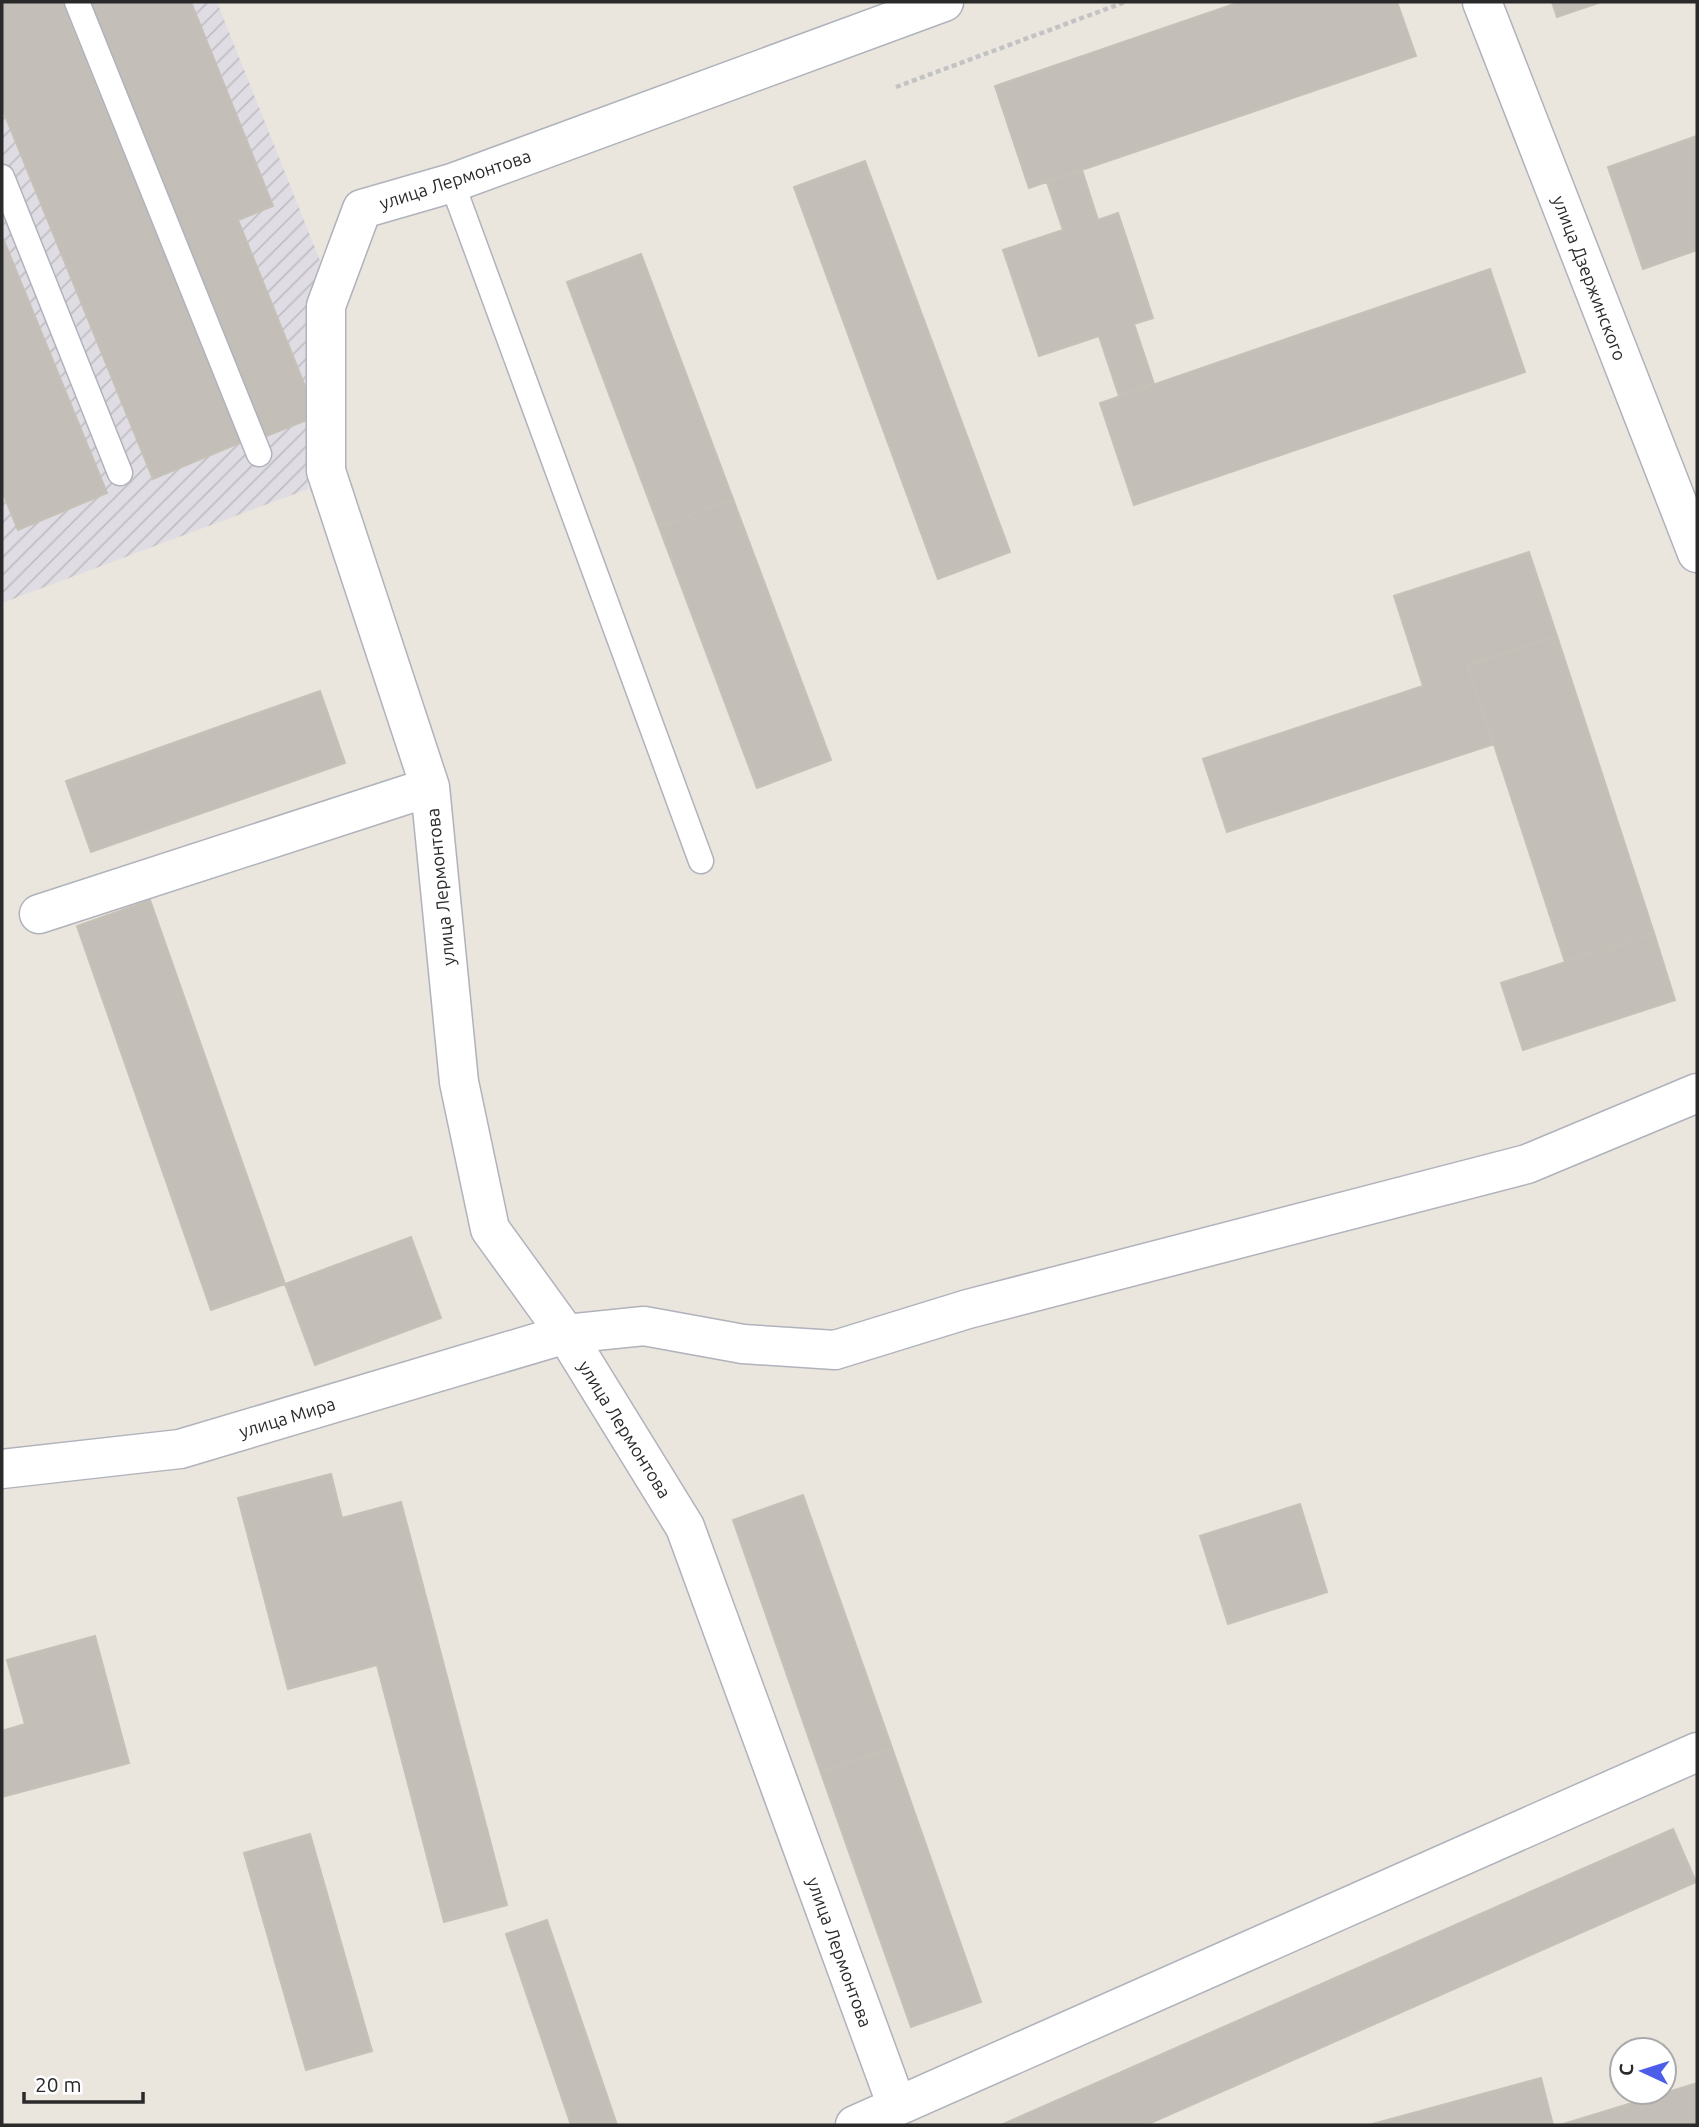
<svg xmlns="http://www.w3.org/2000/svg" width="1699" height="2127" font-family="Ubuntu,sans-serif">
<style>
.industrial{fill:url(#industrial-furrows)}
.building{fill:#c3bfb8;stroke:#c5c1b7;stroke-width:2}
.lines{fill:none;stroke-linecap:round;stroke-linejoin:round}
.lane-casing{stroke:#b0b2bc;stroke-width:27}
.street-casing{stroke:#b0b2bc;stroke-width:41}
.path{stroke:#c3c3c3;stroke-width:4.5;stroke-dasharray:5 3.5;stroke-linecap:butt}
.lane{stroke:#fff;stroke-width:24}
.street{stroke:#fff;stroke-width:38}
.labels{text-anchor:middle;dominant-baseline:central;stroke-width:6;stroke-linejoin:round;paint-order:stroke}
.street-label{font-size:18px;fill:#2a2a2a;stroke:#fff}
</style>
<defs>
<pattern id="industrial-furrows" width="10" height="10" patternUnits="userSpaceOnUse" patternTransform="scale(1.75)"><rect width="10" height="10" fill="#dfdde3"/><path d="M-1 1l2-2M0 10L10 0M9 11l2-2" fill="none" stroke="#c0bec3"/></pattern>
</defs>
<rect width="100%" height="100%" fill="#eae5dd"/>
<path class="industrial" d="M 2,2 L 217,2 L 321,263 L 308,489 L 2,603 Z"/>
<path class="building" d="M 2,2 L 62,2 L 242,442 L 153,479 L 2,108 Z
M 90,2 L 191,2 L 273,206 L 238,220 L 317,416 L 264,437 Z
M 1240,2 L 1397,2 L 1416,56 L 1029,188 L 995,86 Z
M 1552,2 L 1601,2 L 1557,17 Z
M 1697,136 L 1697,250 L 1643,269 L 1608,167 Z
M 865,161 L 1010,552 L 938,579 L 794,187 Z
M 1082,170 L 1098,220 L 1118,213 L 1153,318 L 1134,324 L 1154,384 L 1119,396 L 1099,336 L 1039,356 L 1003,250 L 1063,230 L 1047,182 Z
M 2,236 L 107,493 L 18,530 L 2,491 Z
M 641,254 L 733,499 L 659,527 L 567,282 Z
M 1490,269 L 1525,372 L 1134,505 L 1100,403 Z
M 733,499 L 831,760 L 757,788 L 659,527 Z
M 1529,552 L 1557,636 L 1468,665 L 1494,744 L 1227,832 L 1203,759 L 1423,686 L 1394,596 Z
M 1557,636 L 1654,933 L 1565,962 L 1468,665 Z
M 320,691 L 345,763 L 91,852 L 66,781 Z
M 150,900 L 285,1284 L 211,1310 L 77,926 Z
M 1654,933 L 1675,1000 L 1523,1050 L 1501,983 Z
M 411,1237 L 441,1318 L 315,1365 L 285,1284 Z
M 331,1474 L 342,1518 L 401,1502 L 507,1905 L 444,1922 L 377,1665 L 288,1689 L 238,1498 Z
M 803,1495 L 892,1748 L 821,1773 L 733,1520 Z
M 1300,1504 L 1327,1592 L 1228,1624 L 1200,1536 Z
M 95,1636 L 129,1763 L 2,1797 L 2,1731 L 25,1724 L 7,1660 Z
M 892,1748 L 981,2002 L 911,2027 L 821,1773 Z
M 1673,1829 L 1696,1882 L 1146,2125 L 1001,2125 Z
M 310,1834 L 372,2051 L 306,2070 L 244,1853 Z
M 547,1920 L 617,2125 L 571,2125 L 506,1934 Z
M 1541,2078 L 1553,2125 L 1369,2125 Z
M 1697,2083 L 1697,2125 L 1560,2125 Z"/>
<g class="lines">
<g class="lane-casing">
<path id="lane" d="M 77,2 L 259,454
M 2,177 L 120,473
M 452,183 L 701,861"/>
</g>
<g class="street-casing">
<path id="street" d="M 1482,2 L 1697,553
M 39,914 L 430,787
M 2,1469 L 180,1449 L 566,1334 L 644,1326 L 743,1344 L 835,1350 L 968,1309 L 1527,1164 L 1697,1093
M 897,2106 L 685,1527 L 566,1334 L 490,1229 L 459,1082 L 430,787 L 326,471 L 326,306 L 362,209 L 452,183 L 944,2
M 855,2125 L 1697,1752"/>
</g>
<path class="path" d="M 896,87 L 1125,2"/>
<use href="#lane" class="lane"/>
<use href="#street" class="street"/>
</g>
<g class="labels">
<g class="street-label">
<text transform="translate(455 179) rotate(-18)">улица Лермонтова</text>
<text transform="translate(1590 278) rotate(69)">улица Дзержинского</text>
<text transform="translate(440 887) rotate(-96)">улица Лермонтова</text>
<text transform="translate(287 1417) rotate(-17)">улица Мира</text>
<text transform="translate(625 1429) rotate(58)">улица Лермонтова</text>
<text transform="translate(840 1952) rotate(70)">улица Лермонтова</text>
</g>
</g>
<rect width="1699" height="2127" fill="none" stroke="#2a2a2a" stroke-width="7"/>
<g transform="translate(1643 2071) rotate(274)"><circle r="33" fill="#ffffff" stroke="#aaaaaa" stroke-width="2"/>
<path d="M0-5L12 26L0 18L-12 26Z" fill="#4b5de9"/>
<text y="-10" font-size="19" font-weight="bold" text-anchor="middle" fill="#2a2a2a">С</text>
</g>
<path d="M24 2092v10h119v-10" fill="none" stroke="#2a2a2a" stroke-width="3.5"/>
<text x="35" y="2092" font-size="21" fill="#2a2a2a" stroke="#ffffff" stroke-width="5" paint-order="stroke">20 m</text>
</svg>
